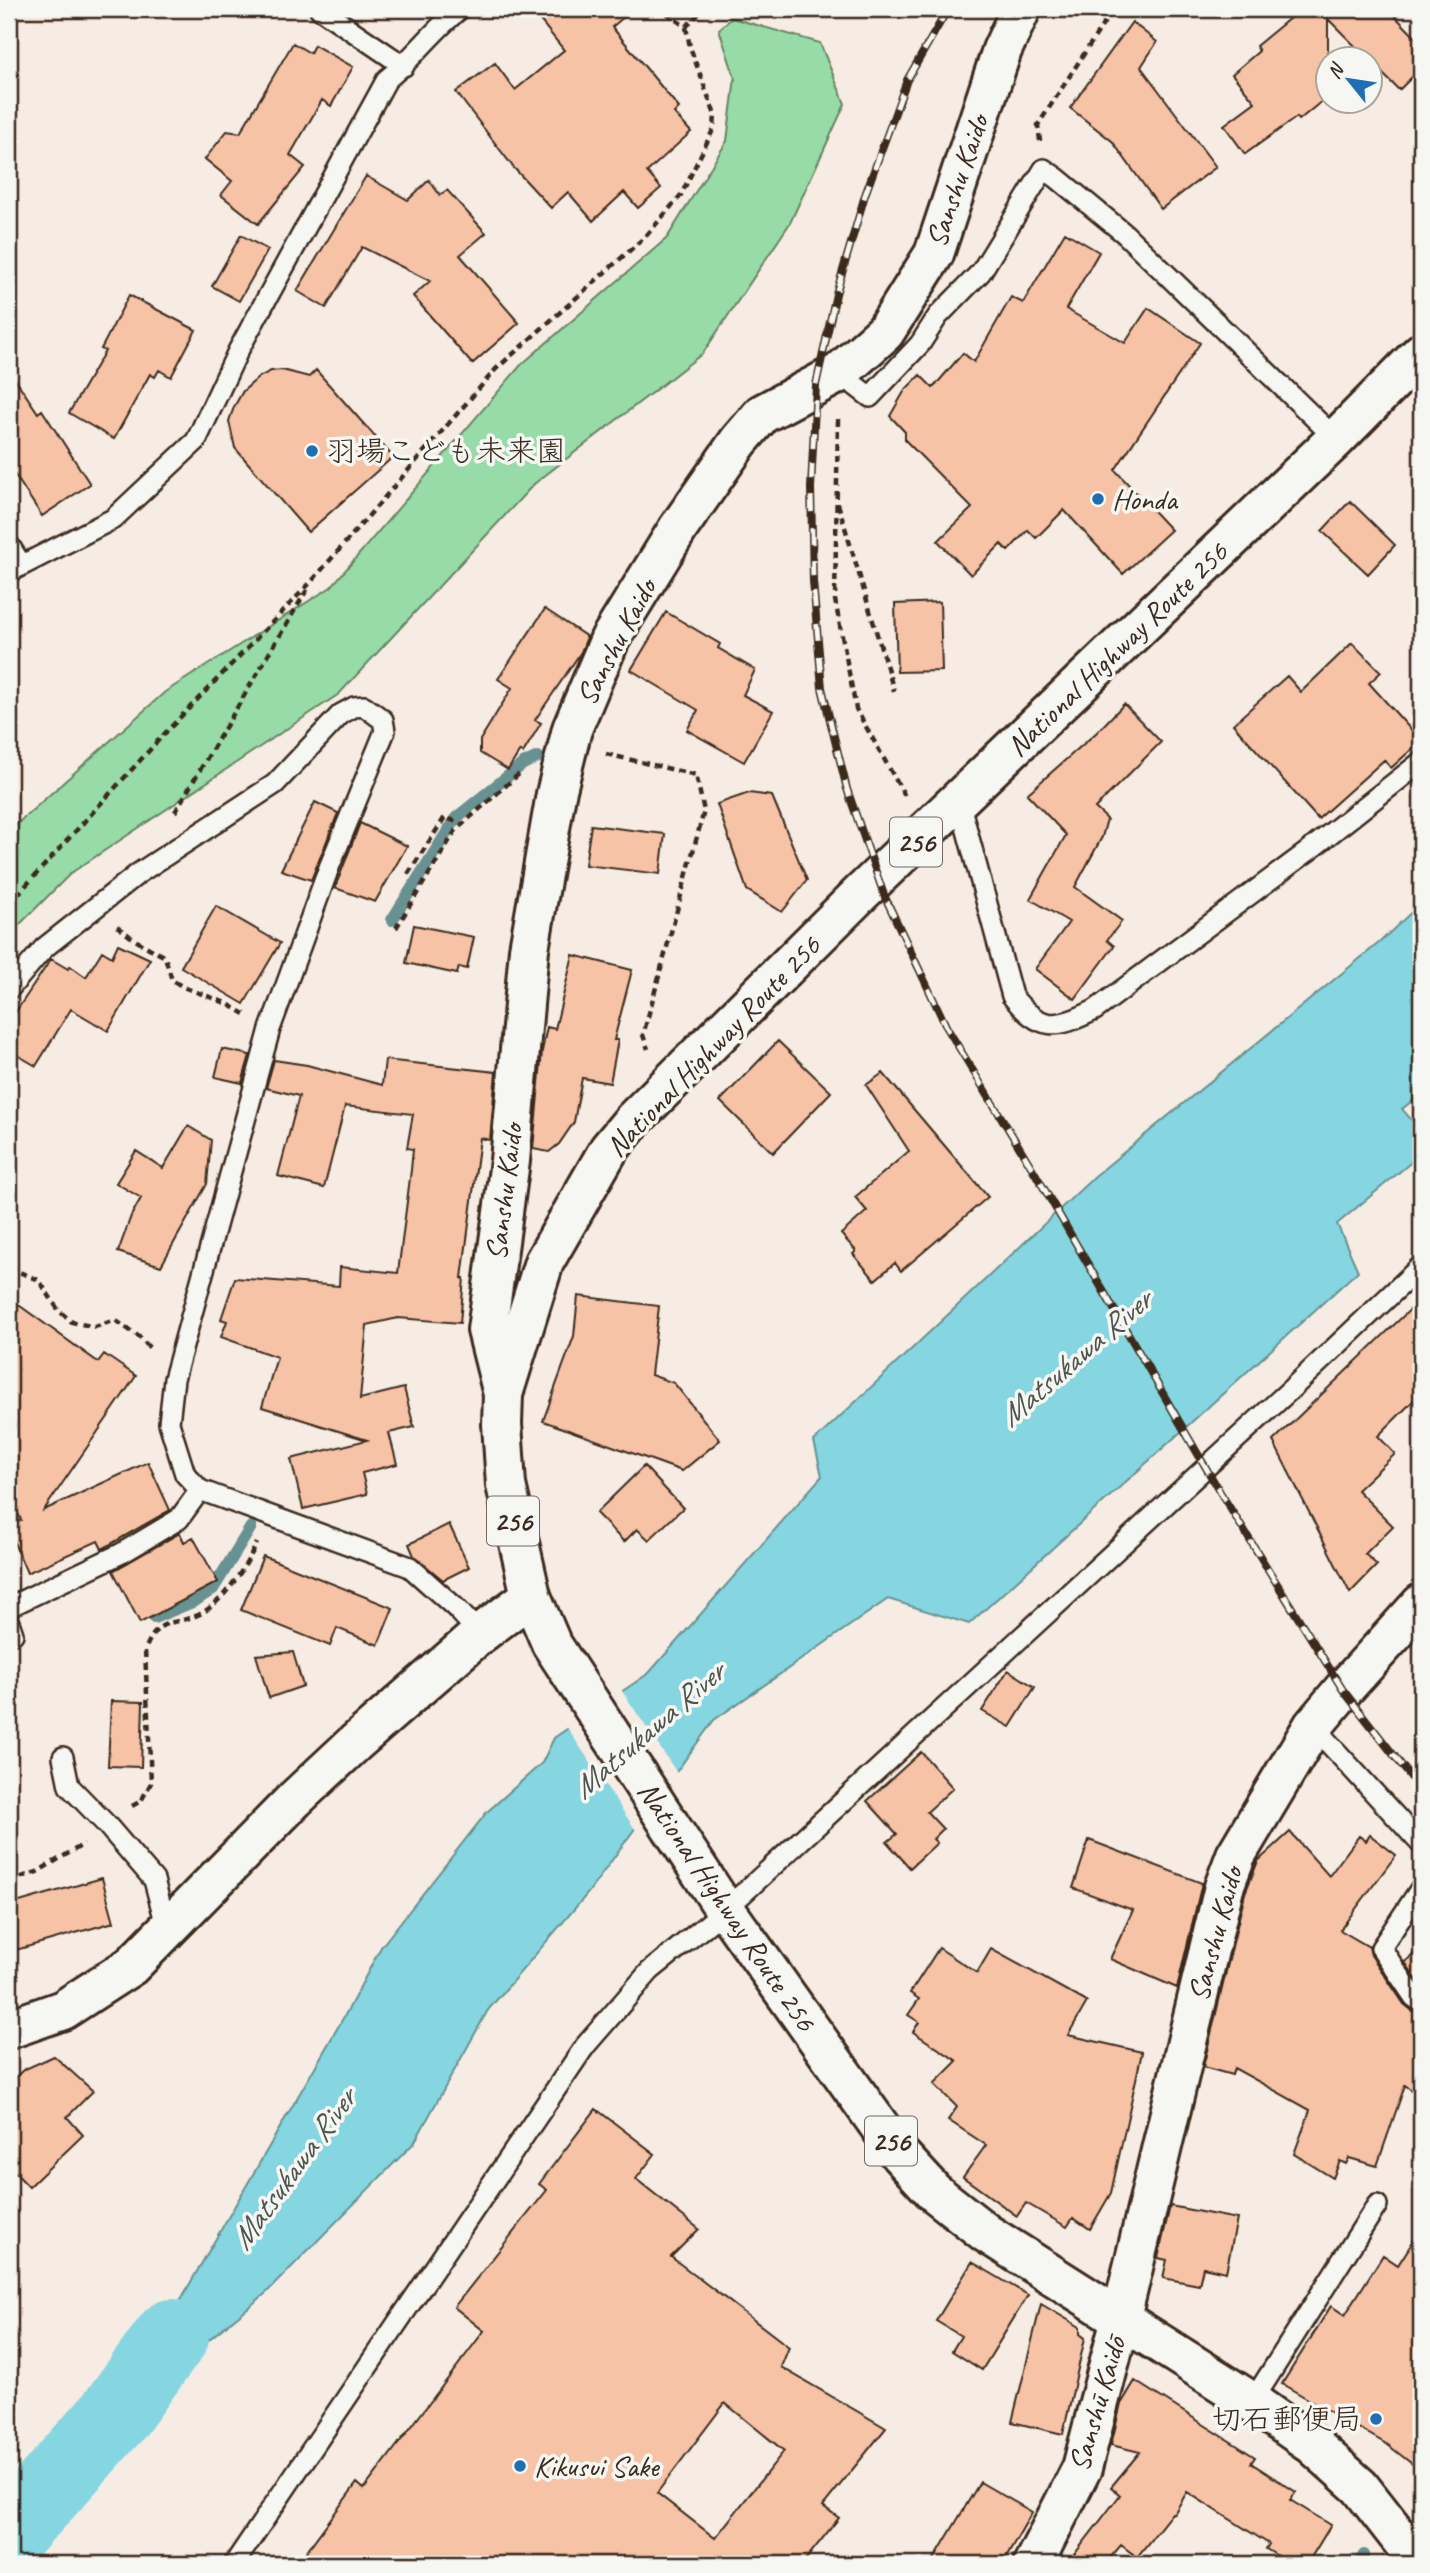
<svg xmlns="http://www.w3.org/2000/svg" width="1430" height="2573" font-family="Caveat,'Klee One',sans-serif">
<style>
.green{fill:#97dca8;stroke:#698363;stroke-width:2}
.water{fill:#85d6e0;stroke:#679192;stroke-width:2}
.pier{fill:#f6ece3}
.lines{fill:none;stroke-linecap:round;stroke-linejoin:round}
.stream{stroke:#679192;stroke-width:12}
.river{stroke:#85d6e0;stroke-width:74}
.building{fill:#f6c3a6;stroke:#3b2a1e;stroke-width:2;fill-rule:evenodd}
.lane-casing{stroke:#3b2a1e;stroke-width:24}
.street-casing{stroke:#3b2a1e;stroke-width:44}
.secondary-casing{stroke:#3b2a1e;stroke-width:44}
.highway-casing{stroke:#3b2a1e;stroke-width:44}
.path{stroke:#3b2a1e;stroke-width:4.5;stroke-dasharray:7 5;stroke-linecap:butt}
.lane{stroke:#f6f6f2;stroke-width:19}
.street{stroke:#f6f6f2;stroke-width:38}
.secondary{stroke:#f6f6f2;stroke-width:38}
.highway{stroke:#f6f6f2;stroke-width:38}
.rail-casing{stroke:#3b2a1e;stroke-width:8}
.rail{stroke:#f6f6f2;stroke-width:5;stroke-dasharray:16;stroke-linecap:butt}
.poi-dot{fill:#1f6fb2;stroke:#f6f6f2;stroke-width:2.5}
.labels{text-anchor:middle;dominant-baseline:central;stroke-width:7;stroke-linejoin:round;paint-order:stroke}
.shield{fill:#f6f6f2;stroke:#73675e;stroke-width:2}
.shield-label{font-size:28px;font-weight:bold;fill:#3b2a1e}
.street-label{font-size:30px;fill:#3b2a1e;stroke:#f6f6f2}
.poi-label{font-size:30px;fill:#3b2a1e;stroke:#f6f6f2;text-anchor:start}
.water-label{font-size:32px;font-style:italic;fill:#4e554e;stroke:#f6f6f2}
</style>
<rect width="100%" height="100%" fill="#f6ece3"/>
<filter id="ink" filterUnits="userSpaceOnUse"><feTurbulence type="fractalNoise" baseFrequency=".0143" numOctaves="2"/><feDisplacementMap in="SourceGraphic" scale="14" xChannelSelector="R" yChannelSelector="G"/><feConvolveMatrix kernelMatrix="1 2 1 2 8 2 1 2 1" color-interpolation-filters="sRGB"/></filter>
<g filter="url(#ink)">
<path class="green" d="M 732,18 L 820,43 L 845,104 L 790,223 L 703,353 L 534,484 L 339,694 L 71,873 L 9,935 L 9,831 L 165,692 L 331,587 L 521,365 L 667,238 L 727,141 L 735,78 L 719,29 Z"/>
<path class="water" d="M 1421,903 L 1421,1094 L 1402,1109 L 1421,1131 L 1421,1154 L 1337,1224 L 1358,1271 L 969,1624 L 888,1599 L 714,1720 L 588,1893 L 488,2010 L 414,2143 L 265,2294 L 113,2417 L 349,2008 L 381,1947 L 487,1812 L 542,1763 L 554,1738 L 649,1673 L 822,1476 L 814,1441 L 1095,1176 L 1380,942 Z"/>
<path class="pier" d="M 620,1688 L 679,1776 L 637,1832 L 566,1726 Z"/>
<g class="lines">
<path class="stream" d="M 392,920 L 456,818 L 523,764 L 538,757
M 154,1618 L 195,1601 L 213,1589 L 251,1527
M 1359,2564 L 1364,2555"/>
<path class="river" d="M 9,2534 L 113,2417 L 172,2336"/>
</g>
<path class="building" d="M 531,9 L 633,9 L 612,27 L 679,108 L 674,113 L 691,132 L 647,172 L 661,188 L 638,208 L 624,192 L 593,221 L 568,192 L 551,208 L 514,168 L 456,92 L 495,63 L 515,90 L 564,50 Z
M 1301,9 L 1388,9 L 1421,43 L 1421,68 L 1399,90 L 1328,19 L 1328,96 L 1299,120 L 1297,117 L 1245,154 L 1224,125 L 1255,102 L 1232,74 L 1259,51 L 1256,46 Z
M 1132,22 L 1157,42 L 1141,67 L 1216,167 L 1161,209 L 1112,141 L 1070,108 Z
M 293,43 L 310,53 L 314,45 L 353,67 L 331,106 L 322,100 L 290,155 L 305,167 L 258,224 L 221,195 L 232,181 L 205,159 L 227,131 L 240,133 Z
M 366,176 L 408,200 L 429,180 L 440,195 L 447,190 L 486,233 L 460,255 L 519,323 L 472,364 L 413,296 L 430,281 L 362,247 L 326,308 L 297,291 Z
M 1065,232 L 1099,252 L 1066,309 L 1125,343 L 1148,308 L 1200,343 L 1115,470 L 1171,530 L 1123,574 L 1064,510 L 1036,538 L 1028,530 L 1008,551 L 1001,544 L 971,575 L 938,541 L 972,508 L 905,440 L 905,432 L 890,416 L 905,390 L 920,375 L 933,388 L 963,353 L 974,362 L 1011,297 L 1023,303 Z
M 241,235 L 268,250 L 239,301 L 212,286 Z
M 129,295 L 196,330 L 171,377 L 159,370 L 155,377 L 150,374 L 114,439 L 69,413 L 105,351 L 101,349 Z
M 9,370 L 38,413 L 42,410 L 90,484 L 42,516 L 9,466 Z
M 282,370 L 309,377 L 316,370 L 393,457 L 308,532 L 235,448 L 229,421 L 234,407 L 243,391 L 259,377 L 271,371 Z
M 1350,501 L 1395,545 L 1368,574 L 1322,531 Z
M 940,602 L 942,671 L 897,672 L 895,604 Z
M 545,609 L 587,637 L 581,652 L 535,720 L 541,723 L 523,753 L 520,751 L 508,770 L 480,753 L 480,740 L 512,688 L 498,679 Z
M 666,612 L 720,644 L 718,648 L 755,670 L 743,695 L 773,711 L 744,762 L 687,730 L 698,710 L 631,670 Z
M 1352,643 L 1381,672 L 1369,683 L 1421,741 L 1391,768 L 1384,760 L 1318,819 L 1233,724 L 1287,676 L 1301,692 Z
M 1124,704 L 1161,742 L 1095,808 L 1107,819 L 1102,837 L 1075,887 L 1122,921 L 1107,940 L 1114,946 L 1075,999 L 1035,969 L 1069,922 L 1030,899 L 1066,835 L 1027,794 L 1097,732 Z
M 749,793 L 772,796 L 807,880 L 782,912 L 747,890 L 717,804 Z
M 315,802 L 338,813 L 311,880 L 281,870 Z
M 360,823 L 407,846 L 375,902 L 335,888 Z
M 591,825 L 665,834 L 660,874 L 585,865 Z
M 216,906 L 280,943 L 244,1004 L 181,967 Z
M 414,925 L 474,937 L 467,969 L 459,967 L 457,974 L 406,963 Z
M 118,944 L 150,959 L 108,1031 L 71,1009 L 36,1066 L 9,1050 L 9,1022 L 51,959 L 68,969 L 70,966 L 86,977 L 102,951 L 112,957 Z
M 573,955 L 632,970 L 614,1040 L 618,1040 L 610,1083 L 582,1078 L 574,1122 L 559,1144 L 549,1152 L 533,1149 L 542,1051 L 547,1027 L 555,1029 Z
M 778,1041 L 831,1092 L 773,1153 L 720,1101 Z
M 222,1049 L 250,1055 L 242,1083 L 215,1077 Z
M 274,1060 L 307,1065 L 382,1085 L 385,1060 L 496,1072 L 490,1140 L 480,1138 L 462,1278 L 464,1278 L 460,1323 L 398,1318 L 367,1325 L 360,1399 L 404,1388 L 414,1427 L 389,1433 L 397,1464 L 362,1473 L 367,1494 L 303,1509 L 291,1459 L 367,1440 L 262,1407 L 277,1357 L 221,1337 L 227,1321 L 221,1319 L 235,1278 L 339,1286 L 340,1267 L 398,1273 L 411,1170 L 413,1149 L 407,1148 L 413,1114 L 345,1106 L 324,1188 L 278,1176 L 299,1096 L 266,1088 Z
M 883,1073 L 988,1197 L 901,1271 L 895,1263 L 875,1280 L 853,1254 L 856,1251 L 841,1234 L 867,1211 L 855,1197 L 909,1151 L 866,1085 Z
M 188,1126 L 211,1140 L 207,1184 L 161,1266 L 118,1252 L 131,1216 L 141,1198 L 116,1183 L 136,1151 L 163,1168 Z
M 578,1296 L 659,1306 L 651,1375 L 674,1383 L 720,1440 L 682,1471 L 543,1421 L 574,1336 Z
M 9,1298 L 98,1362 L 104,1354 L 136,1376 L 44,1510 L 148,1462 L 170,1510 L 102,1549 L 98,1541 L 27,1573 L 9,1531 L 9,1527 L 21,1520 L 9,1493 Z
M 1421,1299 L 1421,1393 L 1378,1436 L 1395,1454 L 1357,1490 L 1393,1526 L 1365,1554 L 1377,1565 L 1350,1593 L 1273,1441 Z
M 644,1466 L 683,1508 L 649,1540 L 637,1529 L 624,1542 L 596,1513 Z
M 449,1524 L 469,1567 L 443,1580 L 414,1556 L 409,1544 Z
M 180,1533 L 184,1542 L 193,1537 L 218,1582 L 140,1623 L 113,1571 Z
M 263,1556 L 393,1608 L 378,1645 L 337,1628 L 330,1646 L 241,1610 Z
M 293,1652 L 303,1686 L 269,1698 L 256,1655 Z
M 1008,1670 L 1035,1687 L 1010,1727 L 982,1711 Z
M 111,1701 L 143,1702 L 141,1767 L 108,1766 Z
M 921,1752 L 953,1788 L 927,1812 L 943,1829 L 933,1839 L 937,1843 L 910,1868 L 887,1842 L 897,1834 L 867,1801 Z
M 1290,1832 L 1329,1876 L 1359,1836 L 1366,1841 L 1370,1835 L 1396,1855 L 1340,1930 L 1369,1947 L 1371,1955 L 1404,2004 L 1414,2012 L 1421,2014 L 1421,2097 L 1405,2085 L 1377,2166 L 1349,2158 L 1346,2164 L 1340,2161 L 1333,2178 L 1294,2154 L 1310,2110 L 1234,2068 L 1232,2075 L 1203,2067 L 1245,1893 L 1258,1861 Z
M 1089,1840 L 1202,1883 L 1177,1988 L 1110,1959 L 1133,1910 L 1073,1888 Z
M 102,1878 L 114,1922 L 9,1952 L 9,1905 Z
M 939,1948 L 977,1973 L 991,1949 L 1087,2002 L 1068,2035 L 1142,2052 L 1111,2193 L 1090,2229 L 1073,2218 L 1067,2227 L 1026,2203 L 1017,2216 L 963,2177 L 986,2145 L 948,2120 L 957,2107 L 934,2084 L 957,2061 L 913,2032 L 919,2022 L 908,2015 L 919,1999 L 910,1993 Z
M 1421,1948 L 1421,1986 L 1405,1962 Z
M 54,2056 L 93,2091 L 67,2117 L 83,2135 L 29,2187 L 9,2166 L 9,2083 L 23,2070 Z
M 596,2109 L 655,2154 L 636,2179 L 699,2229 L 671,2257 L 789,2347 L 781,2367 L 886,2428 L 823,2506 L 839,2518 L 802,2564 L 297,2564 L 357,2483 L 364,2489 L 484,2331 L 454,2307 L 547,2190 L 539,2184 ZM 725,2403 L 784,2451 L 715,2538 L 657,2493 Z
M 1170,2206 L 1237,2219 L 1226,2272 L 1203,2267 L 1199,2285 L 1163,2278 L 1167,2260 L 1158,2258 Z
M 1421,2229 L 1421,2471 L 1388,2445 L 1282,2384 L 1331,2306 L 1345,2315 L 1383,2255 L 1398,2265 Z
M 972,2262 L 1028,2295 L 982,2370 L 952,2351 L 961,2336 L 936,2321 Z
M 1041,2304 L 1080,2327 L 1080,2334 L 1085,2338 L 1063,2434 L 1012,2422 Z
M 1135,2381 L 1255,2457 L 1251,2463 L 1296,2492 L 1290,2500 L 1331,2525 L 1307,2564 L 1291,2564 L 1266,2549 L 1269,2544 L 1187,2492 L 1174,2514 L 1172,2513 L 1137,2557 L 1121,2545 L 1105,2564 L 1067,2564 L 1120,2495 L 1111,2487 L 1140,2452 L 1111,2445 L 1121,2404 Z
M 980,2482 L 1032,2512 L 1002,2564 L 931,2564 Z"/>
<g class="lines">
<g class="lane-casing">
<path id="lane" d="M 320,9 L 404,66
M 839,373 L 870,397 L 920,344 L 938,316 L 981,272 L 1044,169 L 1057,178 L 1125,234 L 1336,439
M 9,545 L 21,564
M 9,572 L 113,519 L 196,441 L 238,351 L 387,79 C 414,58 433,30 460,9
M 959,801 L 1012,996 C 1041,1032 1056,1029 1095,1010 L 1307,852 L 1421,762
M 9,989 L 44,948 L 139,873 L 275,784 L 341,714 L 354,707 L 364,706 L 383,720 L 385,731 L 330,865 L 270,1029 L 174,1379 L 169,1423 L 185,1474 L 200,1490 L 410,1567 L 457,1609 L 480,1634
M 9,1607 L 122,1553 L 179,1519 L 200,1490
M 9,1622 L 13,1634
M 1313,1726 L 1421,1844
M 63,1757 L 69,1786 L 106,1824 L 154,1880 L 167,1929
M 1421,1888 L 1381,1948 L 1414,1997 L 1421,2002
M 1252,2402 L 1377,2205
M 234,2564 L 585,2046 L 650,1971 L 725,1910 L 1290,1390 L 1421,1266"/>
</g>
<g class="street-casing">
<path id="street" d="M 503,1394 L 487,1330 L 510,1161 L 529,949 L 556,794 L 572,729 L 610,639 L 679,527 L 739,441 L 762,414 L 839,373 L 885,332 L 934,254 L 1002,50 L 1021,9
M 1033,2564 L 1082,2468 L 1121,2318 L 1224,1887 L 1236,1855 L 1313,1726 L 1343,1690 L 1421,1604"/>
</g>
<g class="secondary-casing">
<path id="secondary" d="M 9,2029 L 63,2010 L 131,1966 L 295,1799 L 355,1743 L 480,1634 L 531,1596"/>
</g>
<g class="highway-casing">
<path id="highway" d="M 1420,2564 L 1360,2487 L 1312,2444 L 1252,2402 L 986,2233 L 934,2192 L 900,2155 L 720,1902 L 551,1643 L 531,1596 L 506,1485 L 502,1424 L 503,1394 L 544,1262 L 609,1149 L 633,1120 L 861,893 L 1336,439 L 1421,353"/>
</g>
<path class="path" d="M 686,27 L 703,9
M 1040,141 L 1038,125 L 1113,9
M 838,419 L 835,600 L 841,631 L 856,709 L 906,798
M 838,504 L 894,691
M 606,754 L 696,775 L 704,811 L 643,1035 L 648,1049
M 175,812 L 308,588
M 408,874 L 445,817 L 461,824
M 9,904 L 167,731 L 312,581 L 496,369 L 646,236 L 681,195 L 714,128 L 715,115 L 690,47 L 686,27 L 661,9
M 117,926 L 135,940 L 165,957 L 172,980 L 183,987 L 226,1003 L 245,1014
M 396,928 L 456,830 L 519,774
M 9,1268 L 39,1280 L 59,1311 L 72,1322 L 95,1327 L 115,1320 L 141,1338 L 152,1351
M 132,1806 L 141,1801 L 151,1783 L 145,1650 C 159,1615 172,1627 200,1614 C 224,1602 246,1566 257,1543
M 9,1881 L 37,1872 L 84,1844"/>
<use href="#lane" class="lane"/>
<use href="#street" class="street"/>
<use href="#secondary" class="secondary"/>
<use href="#highway" class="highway"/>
<g class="rail-casing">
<path id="rail" d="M 948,9 L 907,80 L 865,195 L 836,294 L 816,385 L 811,488 L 813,581 L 822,688 L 847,789 L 884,895 L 947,1028 L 1035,1173 L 1220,1492 L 1343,1690 L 1421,1790"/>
</g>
<use href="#rail" class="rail"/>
</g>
</g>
<g class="poi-dot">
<circle cx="312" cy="451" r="7"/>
<circle cx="1098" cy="499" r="7"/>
<circle cx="1376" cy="2419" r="7"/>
<circle cx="520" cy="2466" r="7"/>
</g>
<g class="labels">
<g class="shield">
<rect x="890" y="817.5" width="52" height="49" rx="5"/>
<rect x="487" y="1496.5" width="52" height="49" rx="5"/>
<rect x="865" y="2116.5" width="52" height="49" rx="5"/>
</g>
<g class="shield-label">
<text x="916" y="842">256</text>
<text x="513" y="1521">256</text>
<text x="891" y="2141">256</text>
</g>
<g class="street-label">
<text transform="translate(957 181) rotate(-71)">Sanshu Kaido</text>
<text transform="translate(616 642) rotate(-62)">Sanshu Kaido</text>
<text transform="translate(1117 649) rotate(-44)">National Highway Route 256</text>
<text transform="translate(713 1046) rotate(-46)">National Highway Route 256</text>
<text transform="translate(504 1192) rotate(-83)">Sanshu Kaido</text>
<text transform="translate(727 1906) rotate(56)">National Highway Route 256</text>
<text transform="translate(1215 1934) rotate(-75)">Sanshu Kaido</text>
<text transform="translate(1097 2404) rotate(-74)">Sanshū Kaidō</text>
</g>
<g class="poi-label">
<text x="326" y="451">羽場こども未来園</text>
<text x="1112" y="499">Honda</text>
<text x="1362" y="2419" text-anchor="end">切石郵便局</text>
<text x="534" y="2466">Kikusui Sake</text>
</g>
<g class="water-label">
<text transform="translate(1075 1358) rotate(-41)">Matsukawa River</text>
<text transform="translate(648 1730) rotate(-41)">Matsukawa River</text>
<text transform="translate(293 2169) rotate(-54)">Matsukawa River</text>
</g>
</g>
<rect width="1430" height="2573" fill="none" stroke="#f6f6f2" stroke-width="35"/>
<rect x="18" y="18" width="1395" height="2538" fill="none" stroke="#3b2a1e" stroke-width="2.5" filter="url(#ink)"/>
<g transform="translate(1349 80) rotate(300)"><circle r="33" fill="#f6f6f2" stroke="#aba49d" stroke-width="2"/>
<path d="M0-5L12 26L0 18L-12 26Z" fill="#1f6fb2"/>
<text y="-10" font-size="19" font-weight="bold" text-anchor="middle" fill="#3b2a1e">N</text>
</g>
</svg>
